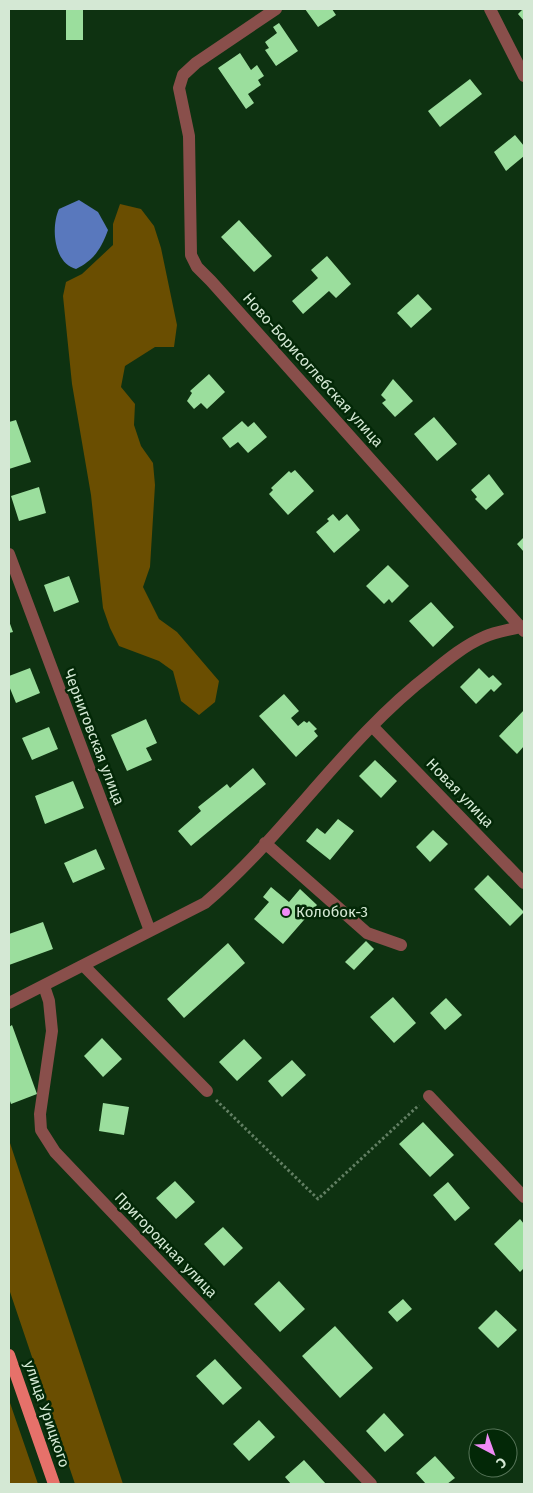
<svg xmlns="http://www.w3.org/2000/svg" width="533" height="1493" font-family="'Fira Sans',sans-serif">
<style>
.forest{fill:#6a4e01}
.water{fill:#5978bd}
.building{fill:#9bde9d}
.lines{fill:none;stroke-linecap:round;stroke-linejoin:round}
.path{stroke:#627f63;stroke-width:3;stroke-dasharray:2.5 2.5;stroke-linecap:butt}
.minor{stroke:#894f4b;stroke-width:12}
.major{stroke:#e6716a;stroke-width:12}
.poi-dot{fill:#f08bf6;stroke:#032807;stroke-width:2}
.labels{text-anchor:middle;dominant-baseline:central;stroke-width:5;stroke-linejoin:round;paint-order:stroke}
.street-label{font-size:15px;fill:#d4e8d4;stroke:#032807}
.poi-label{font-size:15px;fill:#d4e8d4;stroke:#032807;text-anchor:start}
</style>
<rect width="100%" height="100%" fill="#0e3211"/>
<path class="forest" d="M 120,204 L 141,209 L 154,226 L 161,248 L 177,325 L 174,347 L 155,347 L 125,366 L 121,387 L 135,404 L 134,425 L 141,446 L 153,463 L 155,485 L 150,567 L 143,587 L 159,619 L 177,632 L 219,681 L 215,702 L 199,715 L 181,701 L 173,671 L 159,661 L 119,646 L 110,628 L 103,608 L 91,495 L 72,384 L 63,296 L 66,282 L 82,274 L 113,245 L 113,224 Z
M 9,1140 L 123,1484 L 75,1484 L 9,1289 Z
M 9,1400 L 38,1484 L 9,1484 Z"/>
<path class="water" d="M 79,200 L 98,212 L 108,230 C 101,249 94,260 76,269 C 53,263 51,226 59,209 Z"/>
<path class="building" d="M 305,9 L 332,9 L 336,15 L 318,27 Z
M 520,9 L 524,9 L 524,21 L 518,14 L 522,10 Z
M 66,10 L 83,10 L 83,40 L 66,40 Z
M 279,23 L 298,51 L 276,66 L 265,50 L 269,48 L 265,42 L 277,33 L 273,27 Z
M 240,53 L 251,70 L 257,65 L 264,76 L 258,80 L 261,85 L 248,94 L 254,103 L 246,109 L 218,68 Z
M 470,79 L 482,94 L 440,127 L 428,111 Z
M 515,135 L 524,146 L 524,156 L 506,171 L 494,152 Z
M 239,220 L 272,256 L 254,272 L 221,237 Z
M 327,256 L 351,284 L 336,298 L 329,291 L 303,314 L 292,301 L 318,278 L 311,270 Z
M 418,294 L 432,309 L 411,328 L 397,313 Z
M 209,374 L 225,392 L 207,409 L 201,403 L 194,409 L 187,401 L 192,393 L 190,391 Z
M 393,379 L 413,401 L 395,417 L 382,403 L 386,400 L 381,395 Z
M 434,417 L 457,444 L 437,461 L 414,434 Z
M 16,420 L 31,462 L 9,469 L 9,422 Z
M 242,421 L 248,427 L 254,422 L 267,437 L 248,453 L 238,442 L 230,448 L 222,438 Z
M 295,470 L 314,491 L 288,515 L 269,494 L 273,490 L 271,488 L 289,471 L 291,473 Z
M 489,474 L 504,494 L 486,510 L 475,499 L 477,497 L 471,490 Z
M 39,487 L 46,513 L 19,521 L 11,496 Z
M 333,514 L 339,521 L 347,514 L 360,530 L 334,553 L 316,532 L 329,521 L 327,519 Z
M 524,537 L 524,552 L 517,544 Z
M 388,565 L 409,586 L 392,603 L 389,599 L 384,604 L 366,586 Z
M 69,576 L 79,602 L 54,612 L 44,585 Z
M 431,602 L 454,627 L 433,647 L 409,621 Z
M 9,621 L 13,632 L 9,633 Z
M 30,668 L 40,693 L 16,703 L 9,686 L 9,676 Z
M 479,668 L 489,678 L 493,675 L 502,684 L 494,692 L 491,689 L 476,704 L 460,687 Z
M 284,694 L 299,711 L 291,718 L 298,726 L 304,721 L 307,723 L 309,721 L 317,729 L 314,731 L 318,736 L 296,757 L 259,716 Z
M 524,710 L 524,746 L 517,754 L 499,736 Z
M 146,719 L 157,743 L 146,748 L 152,760 L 127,771 L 111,735 Z
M 49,727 L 58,749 L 32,760 L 22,738 Z
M 375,760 L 397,781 L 381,798 L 359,776 Z
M 253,768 L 266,784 L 191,846 L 178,831 L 201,811 L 198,807 L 227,784 L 230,788 Z
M 73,781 L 84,808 L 45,824 L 35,796 Z
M 338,819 L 354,831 L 330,860 L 306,841 L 317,828 L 325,834 Z
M 433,830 L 448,844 L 430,862 L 416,847 Z
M 96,849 L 105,869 L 73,883 L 64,863 Z
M 488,875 L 524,912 L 510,926 L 474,889 Z
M 271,887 L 289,902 L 300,889 L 317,905 L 283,944 L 254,919 L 269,902 L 263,897 Z
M 43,922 L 53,949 L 9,965 L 9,934 Z
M 366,941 L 374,949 L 354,970 L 345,962 Z
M 228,943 L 245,963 L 184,1018 L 167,999 Z
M 393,997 L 416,1023 L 394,1043 L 370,1017 Z
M 446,998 L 462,1015 L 445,1030 L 430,1013 Z
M 12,1025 L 37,1094 L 11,1104 L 9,1098 L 9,1027 Z
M 102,1038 L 122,1059 L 103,1077 L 84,1056 Z
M 244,1039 L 262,1058 L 237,1081 L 219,1062 Z
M 292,1060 L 306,1075 L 282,1097 L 268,1081 Z
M 103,1103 L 129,1107 L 124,1135 L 99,1131 Z
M 423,1122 L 454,1155 L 430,1177 L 399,1144 Z
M 175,1181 L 195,1202 L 176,1219 L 156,1198 Z
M 448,1182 L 470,1208 L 455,1221 L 433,1195 Z
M 520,1219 L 524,1224 L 524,1268 L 520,1272 L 494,1244 Z
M 223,1227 L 243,1248 L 224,1266 L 204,1244 Z
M 279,1281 L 305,1309 L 280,1332 L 254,1304 Z
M 403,1299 L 412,1309 L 397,1322 L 388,1312 Z
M 496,1310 L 517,1330 L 498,1348 L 478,1328 Z
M 335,1326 L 373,1368 L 340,1398 L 302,1356 Z
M 215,1359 L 242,1388 L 223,1405 L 196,1376 Z
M 384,1413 L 404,1435 L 385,1452 L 366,1431 Z
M 259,1420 L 275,1437 L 249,1461 L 233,1444 Z
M 435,1456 L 455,1478 L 447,1484 L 426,1484 L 416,1473 Z
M 304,1460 L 326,1484 L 291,1484 L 285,1477 Z"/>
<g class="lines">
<path class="path" d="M 216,1100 L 318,1199 L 419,1105"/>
<path class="minor" d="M 276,9 L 196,63 L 183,75 L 179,88 L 189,136 L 191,255 L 197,267 L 211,281 L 524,631
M 490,9 L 524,76
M 9,554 L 150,931
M 372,726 L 524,883
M 265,843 L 367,933 L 401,945
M 84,966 L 207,1091
M 44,986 L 49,1001 L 52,1031 L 40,1114 L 41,1130 L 55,1152 L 371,1484
M 9,1003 L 205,903 C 287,833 345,739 431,673 C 447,660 465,645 484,637 C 497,631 511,630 524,626
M 429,1096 L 524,1197"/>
<path class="major" d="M 9,1355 L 54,1484"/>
</g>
<circle class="poi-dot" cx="286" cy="912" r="5"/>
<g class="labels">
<g class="street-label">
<text transform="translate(313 370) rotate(48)">Ново-Борисоглебская улица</text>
<text transform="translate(94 737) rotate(69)">Черниговская улица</text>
<text transform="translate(460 793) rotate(46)">Новая улица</text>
<text transform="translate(166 1245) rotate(46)">Пригородная улица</text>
<text transform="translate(47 1414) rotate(71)">улица Урицкого</text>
</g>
<g class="poi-label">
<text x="296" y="912">Колобок-3</text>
</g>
</g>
<rect width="533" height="1493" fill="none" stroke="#d4e8d4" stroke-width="20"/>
<g transform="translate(493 1453) rotate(139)"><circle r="24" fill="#032807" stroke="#577559"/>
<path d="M0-4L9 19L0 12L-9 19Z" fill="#f08bf6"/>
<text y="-8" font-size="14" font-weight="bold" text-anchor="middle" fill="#d4e8d4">С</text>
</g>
</svg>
